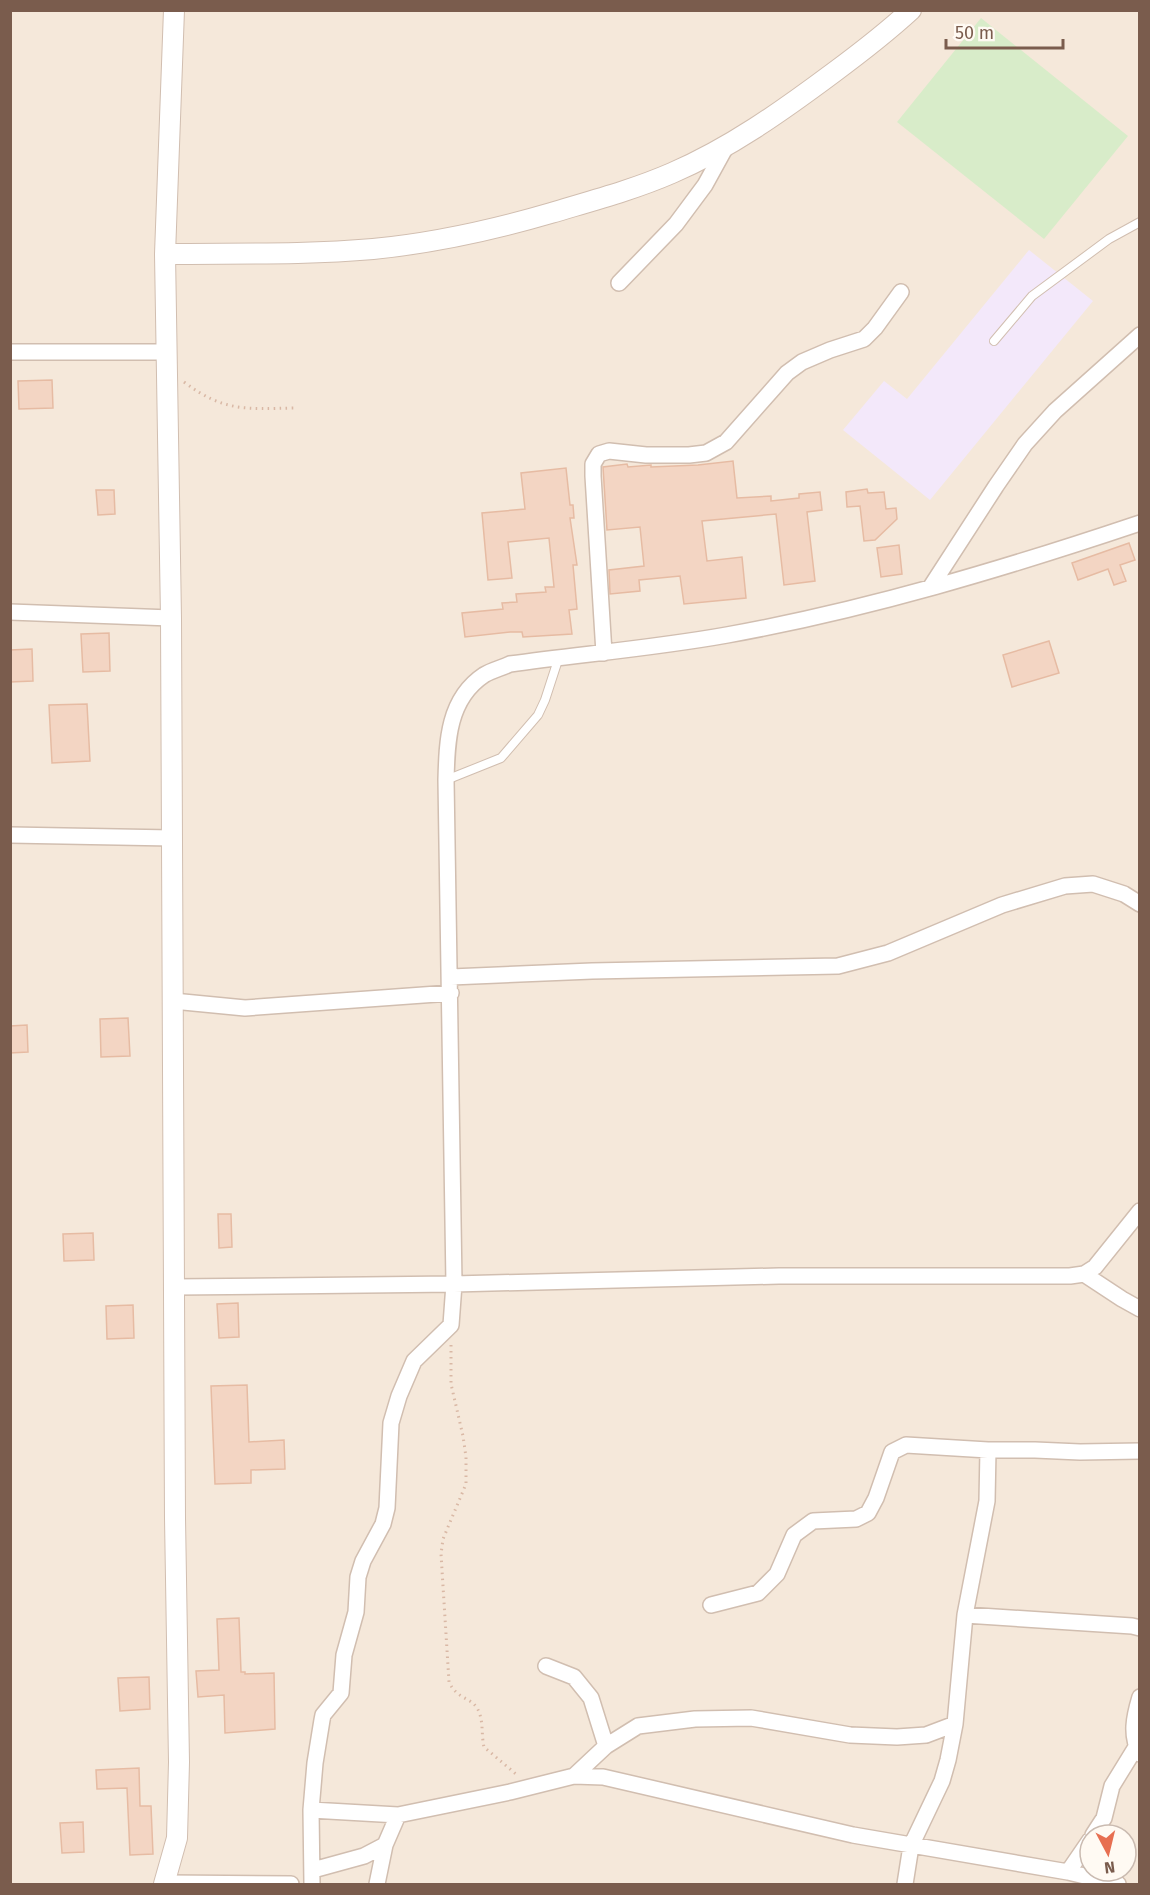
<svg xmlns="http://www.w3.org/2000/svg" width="1150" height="1895" font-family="'Fira Sans',sans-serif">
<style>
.residential{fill:#f5e8da;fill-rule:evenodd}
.education{fill:#f3e8fa}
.green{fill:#d8ecc9}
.building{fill:#f3d5c3;stroke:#e6bba3;stroke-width:1.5}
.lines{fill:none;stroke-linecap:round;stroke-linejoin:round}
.service-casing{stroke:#d1beb0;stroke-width:10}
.minor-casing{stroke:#d1beb0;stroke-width:18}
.tertiary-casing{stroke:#d1beb0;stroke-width:22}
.path{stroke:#d9b8a5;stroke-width:3;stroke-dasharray:1.5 4.5;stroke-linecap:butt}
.service{stroke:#fff;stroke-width:8}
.minor{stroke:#fff;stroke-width:15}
.tertiary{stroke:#fff;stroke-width:20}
</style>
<rect width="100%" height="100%" fill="#fdf6ec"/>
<path class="residential" d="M 11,11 L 1139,11 L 1139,1884 L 11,1884 ZM 1090,1835 L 1126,1835 L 1126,1871 L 1090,1871 Z"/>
<path class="education" d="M 1029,250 L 1093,301 L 930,500 L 843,430 L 884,381 L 907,399 Z"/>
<path class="green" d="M 981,18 L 1128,136 L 1044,239 L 897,122 Z"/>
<path class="building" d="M 52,380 L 53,408 L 19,409 L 18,381 Z
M 733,461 L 737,498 L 771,496 L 771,501 L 799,498 L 799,494 L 820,492 L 822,510 L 807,512 L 815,581 L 784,585 L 776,514 L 702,521 L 707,561 L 742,557 L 746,598 L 684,604 L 680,576 L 639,580 L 640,591 L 610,594 L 609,570 L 644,566 L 640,527 L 607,530 L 603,467 L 627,464 L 628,467 L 651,465 L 651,467 L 698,465 Z
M 566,468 L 570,505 L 573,505 L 574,518 L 570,518 L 577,565 L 573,565 L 577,609 L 569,610 L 572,634 L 523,637 L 522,632 L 510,632 L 465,637 L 462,613 L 503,609 L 502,603 L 517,602 L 516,594 L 546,592 L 545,587 L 554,587 L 549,538 L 508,542 L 512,578 L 488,580 L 482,513 L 525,509 L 521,473 Z
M 867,489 L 868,493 L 884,492 L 886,509 L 896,508 L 897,519 L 875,540 L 864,541 L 860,506 L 847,507 L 846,492 Z
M 96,490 L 114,490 L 115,514 L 98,515 Z
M 1129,543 L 1135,560 L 1120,565 L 1126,581 L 1114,585 L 1108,569 L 1078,580 L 1072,563 Z
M 899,545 L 902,574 L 881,577 L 877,548 Z
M 109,633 L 110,671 L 83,672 L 81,634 Z
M 1049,641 L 1059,673 L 1012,687 L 1003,655 Z
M 32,649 L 33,681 L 10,682 L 10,650 Z
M 87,704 L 90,761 L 52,763 L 49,705 Z
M 128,1018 L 130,1056 L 101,1057 L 100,1019 Z
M 27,1025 L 28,1052 L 10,1053 L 10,1026 Z
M 218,1214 L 231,1214 L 232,1247 L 219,1248 Z
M 93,1233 L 94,1260 L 64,1261 L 63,1234 Z
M 238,1303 L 239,1337 L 219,1338 L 217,1304 Z
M 133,1305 L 134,1338 L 107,1339 L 106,1306 Z
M 247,1385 L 249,1442 L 284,1440 L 285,1469 L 251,1470 L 251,1483 L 215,1484 L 211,1386 Z
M 239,1618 L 241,1672 L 245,1672 L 245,1674 L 274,1673 L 275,1729 L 225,1733 L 224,1695 L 198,1697 L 196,1671 L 219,1670 L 217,1619 Z
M 149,1677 L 150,1709 L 120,1711 L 118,1678 Z
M 139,1768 L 140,1806 L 151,1806 L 153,1854 L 130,1855 L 127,1788 L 97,1789 L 96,1770 Z
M 83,1822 L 84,1852 L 62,1853 L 60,1823 Z"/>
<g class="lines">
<g class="service-casing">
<path id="service" d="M 994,341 L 1032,296 L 1109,239 L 1140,222
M 446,780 L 501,758 L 538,715 L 545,700 L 559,657"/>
</g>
<g class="minor-casing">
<path id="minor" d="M 619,283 L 676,224 L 705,185 L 727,145
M 10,352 L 165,352
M 930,588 L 996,486 L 1025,444 L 1055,411 L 1140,335
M 10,612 L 171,618
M 604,653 L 593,476 L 593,464 L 599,454 L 609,451 L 646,455 L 689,455 L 706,453 L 726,442 L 787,373 L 802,362 L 830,350 L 864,339 L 875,328 L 901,292
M 10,835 L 172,838
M 451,977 L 592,971 L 838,966 L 888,953 L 1002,905 L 1065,886 L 1093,884 L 1124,894 L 1140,904
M 173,1001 L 245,1008 L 451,993
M 1084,1274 L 1122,1299 L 1140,1309
M 175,1287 L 454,1284 L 779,1276 L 1070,1276 L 1084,1274 L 1095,1267 L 1140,1211
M 711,1605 L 758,1593 L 777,1574 L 794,1535 L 813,1521 L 856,1519 L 868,1513 L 876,1498 L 892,1452 L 906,1445 L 988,1450 L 1035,1450 L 1080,1452 L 1140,1451
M 965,1615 L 1132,1626 L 1140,1628
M 546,1666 L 574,1677 L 591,1698 L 606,1746
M 1140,1697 C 1134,1717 1130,1735 1140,1754
M 574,1776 L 606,1746 L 638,1726 L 695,1719 L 751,1718 L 850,1735 L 897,1737 L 926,1735 L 955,1724
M 311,1810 L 398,1815 L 510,1792 L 574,1776 L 603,1777 L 853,1835 L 1068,1872 L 1118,1884
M 1093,1835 L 1104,1818 L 1112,1786 L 1136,1747
M 313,1870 L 364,1856 L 385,1845
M 1068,1872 L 1090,1840
M 166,1883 L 291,1884
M 312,1884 L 311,1810 L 315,1763 L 322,1720 L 323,1715 L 341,1693 L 344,1655 L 356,1612 L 358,1577 L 363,1561 L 383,1524 L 387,1508 L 391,1423 L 399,1396 L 414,1361 L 451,1325 L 454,1284 L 446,780 C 447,741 448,699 484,675 C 492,670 502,668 510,664 C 582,654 655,648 727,635 C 866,610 1006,568 1140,523
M 377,1884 L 385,1845 L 398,1815
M 905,1884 L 911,1846 L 942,1781 L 948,1760 L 955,1724 L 965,1615 L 987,1501 L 988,1450"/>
</g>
<g class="tertiary-casing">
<path id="tertiary" d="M 165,254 C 234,253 304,255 373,249 C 434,243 493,230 551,213 C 591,201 633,190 672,173 C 730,148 782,111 833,73 C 860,53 886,33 911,10
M 164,1884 L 177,1838 L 179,1762 L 175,1518 L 171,618 L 165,254 L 174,10"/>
</g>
<path class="path" d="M 184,382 C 224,412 246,409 294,408
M 451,1345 L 451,1384 L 463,1436 L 466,1457 L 466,1484 L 443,1539 L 441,1554 L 449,1682 C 457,1699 470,1697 477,1708 C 484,1719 481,1735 484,1747 L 517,1775"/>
<use href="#service" class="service"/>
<use href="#minor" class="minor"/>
<use href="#tertiary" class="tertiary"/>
</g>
<rect width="1150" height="1895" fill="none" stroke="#7a5c4d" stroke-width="24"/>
<g transform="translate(1108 1853) rotate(173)"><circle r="28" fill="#fffaf3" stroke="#cabbb1" stroke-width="1.5"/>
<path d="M0-4.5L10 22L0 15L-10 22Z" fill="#e76f51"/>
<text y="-9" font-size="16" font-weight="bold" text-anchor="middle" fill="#7a5c4d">N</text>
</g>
<path d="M946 39v9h117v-9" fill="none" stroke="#7a5c4d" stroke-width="3"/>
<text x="955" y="39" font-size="18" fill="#7a5c4d" stroke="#fffaf3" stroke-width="4.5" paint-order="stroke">50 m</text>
</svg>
